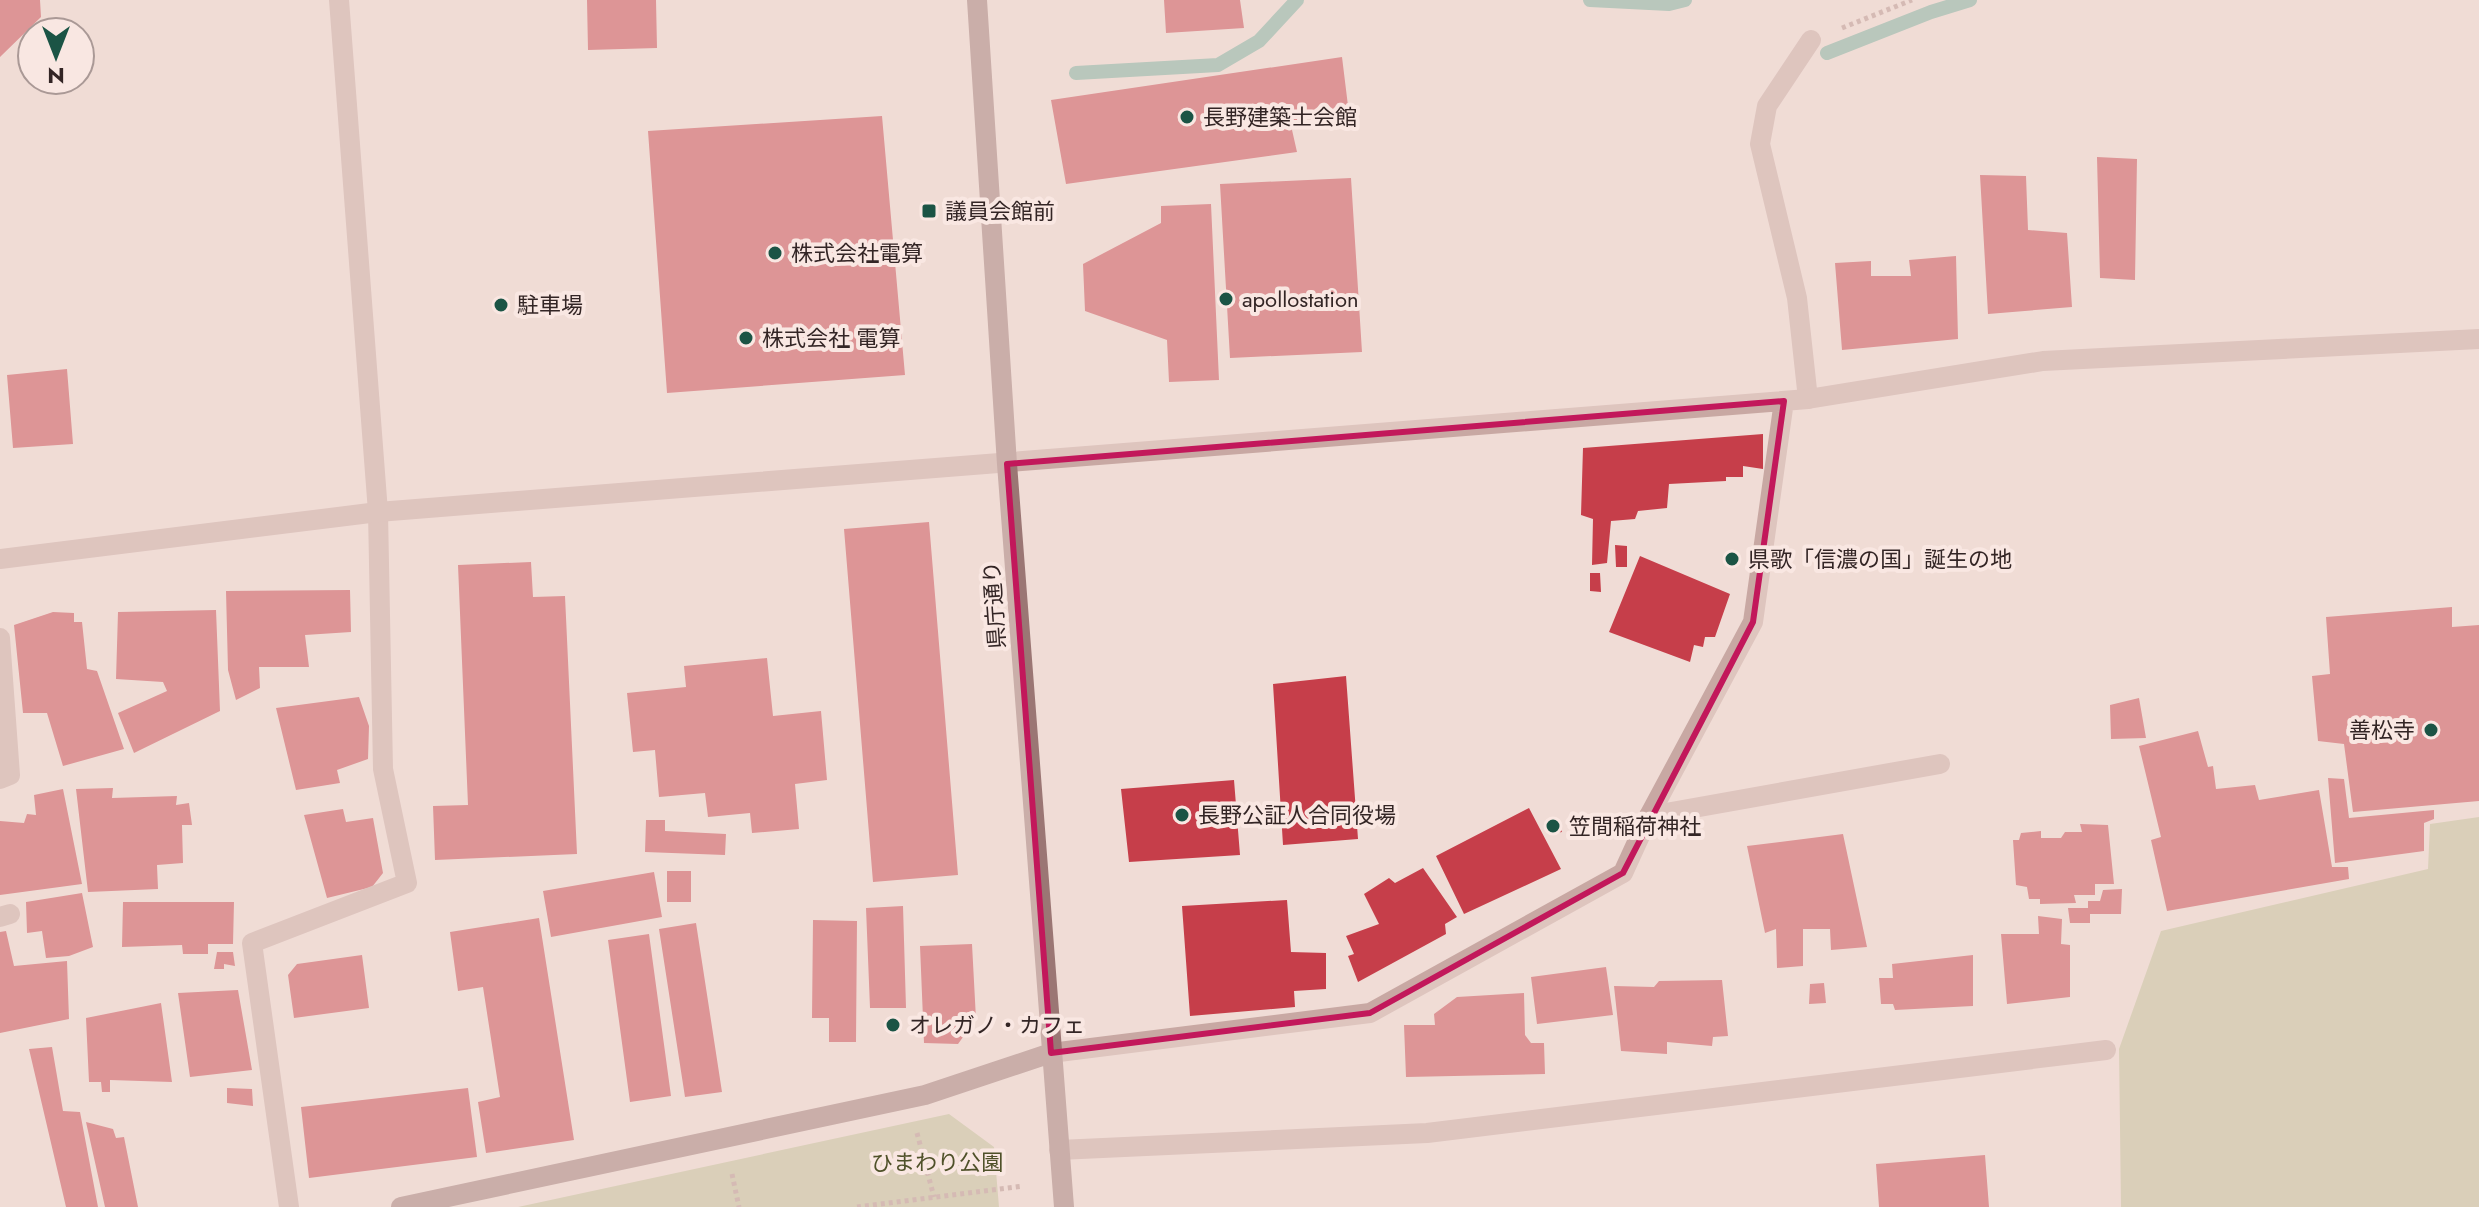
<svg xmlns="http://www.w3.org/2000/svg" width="2479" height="1207" font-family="Jost,'Noto Sans JP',sans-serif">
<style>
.green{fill:#bfbf97}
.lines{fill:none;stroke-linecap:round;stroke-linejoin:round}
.stream{stroke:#75ad9d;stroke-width:14}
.building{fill:#c63e4a}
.path{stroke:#b4918d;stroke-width:5;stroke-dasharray:4 4;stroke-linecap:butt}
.lane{stroke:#c8a8a3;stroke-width:20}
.street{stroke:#c8a8a3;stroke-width:20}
.secondary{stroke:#9b7674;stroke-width:20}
.marked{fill:none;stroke:#c2185b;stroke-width:6;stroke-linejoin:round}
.poi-dot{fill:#1b5445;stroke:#f9e7e2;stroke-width:3}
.labels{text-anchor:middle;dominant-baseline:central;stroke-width:8;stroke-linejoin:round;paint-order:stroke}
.poi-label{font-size:22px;fill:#332525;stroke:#f9e7e2;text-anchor:start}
.street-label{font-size:22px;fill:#332525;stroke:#f9e7e2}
.park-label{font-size:22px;fill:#4f5129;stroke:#f9e7e2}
</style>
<rect width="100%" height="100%" fill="#f0dcd6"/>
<path class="green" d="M 2479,817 L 2479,1207 L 2121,1207 L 2119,1049 L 2161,931 L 2428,869 L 2430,824 Z
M 949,1114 L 994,1147 L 999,1207 L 518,1207 Z"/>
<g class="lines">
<path class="stream" d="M 1590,0 L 1669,4 L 1685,0
M 1827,53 L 1931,12 L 1970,0
M 1076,73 L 1218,65 L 1259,41 L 1297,0"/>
</g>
<path class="building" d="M 0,0 L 40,0 L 41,17 L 0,57 Z
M 587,0 L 656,0 L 657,48 L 588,50 Z
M 1164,0 L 1240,0 L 1244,28 L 1166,33 Z
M 1342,57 L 1349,114 L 1290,121 L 1297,152 L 1066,184 L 1051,100 Z
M 882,116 L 905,375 L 667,393 L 648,131 Z
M 2097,157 L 2137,159 L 2135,280 L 2100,278 Z
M 1980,175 L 2026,176 L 2028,230 L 2067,233 L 2072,307 L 1988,314 Z
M 1351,178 L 1362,352 L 1230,358 L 1220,184 Z
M 1211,204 L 1219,380 L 1169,382 L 1167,340 L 1085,311 L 1083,264 L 1161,223 L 1161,206 Z
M 1956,256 L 1958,339 L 1842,350 L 1835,263 L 1871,261 L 1871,276 L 1911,276 L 1909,260 Z
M 67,369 L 73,444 L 13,448 L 7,375 Z
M 1763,434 L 1763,469 L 1743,466 L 1743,477 L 1726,477 L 1726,481 L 1669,484 L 1667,508 L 1638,511 L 1635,519 L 1611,521 L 1607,563 L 1592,565 L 1593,519 L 1581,515 L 1583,448 Z
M 929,522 L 958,875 L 873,882 L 844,529 Z
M 1615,545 L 1627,546 L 1627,567 L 1616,567 Z
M 1640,556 L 1730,594 L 1715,637 L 1705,637 L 1703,647 L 1694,645 L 1690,662 L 1609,632 Z
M 531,562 L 533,597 L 565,596 L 577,854 L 435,860 L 433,806 L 468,805 L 458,565 Z
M 1590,573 L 1600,573 L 1601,592 L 1590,591 Z
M 350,590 L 351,632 L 305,635 L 309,667 L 259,667 L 260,688 L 236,700 L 228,670 L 226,591 Z
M 2452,607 L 2452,627 L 2479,625 L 2479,801 L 2353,812 L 2344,744 L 2318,741 L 2312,676 L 2330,674 L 2326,617 Z
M 216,610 L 220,711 L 134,753 L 118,713 L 167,691 L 163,682 L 116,679 L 118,612 Z
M 53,612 L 74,613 L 74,622 L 82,622 L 87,669 L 97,671 L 124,749 L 63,766 L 47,713 L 23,713 L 14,625 Z
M 767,658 L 773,716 L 821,711 L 827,780 L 795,784 L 799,829 L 752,833 L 750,813 L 708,817 L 705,793 L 659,797 L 655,750 L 633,752 L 627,693 L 686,687 L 684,666 Z
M 1346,676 L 1358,839 L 1283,845 L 1273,684 Z
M 359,697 L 369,726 L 368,759 L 337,770 L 340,783 L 296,790 L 276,708 Z
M 2139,698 L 2146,738 L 2111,739 L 2110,705 Z
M 2198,731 L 2208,767 L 2213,766 L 2216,789 L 2255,785 L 2259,800 L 2319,790 L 2332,867 L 2348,867 L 2349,879 L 2167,911 L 2151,840 L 2161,837 L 2139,746 Z
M 2328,778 L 2344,779 L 2349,818 L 2434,810 L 2434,819 L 2424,823 L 2424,851 L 2335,863 Z
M 1234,780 L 1240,855 L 1129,862 L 1121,789 Z
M 113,788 L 112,798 L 177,796 L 176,805 L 189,803 L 192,825 L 182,825 L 183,863 L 157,865 L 158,889 L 88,892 L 76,789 Z
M 63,789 L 82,884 L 0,895 L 0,821 L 24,823 L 27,814 L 36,815 L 34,795 Z
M 1529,808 L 1561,869 L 1464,914 L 1436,856 Z
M 343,809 L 346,822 L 373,818 L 383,873 L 372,887 L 327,898 L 304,815 Z
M 646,820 L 665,820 L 665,831 L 726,834 L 725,855 L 645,852 Z
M 1557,820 L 1562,832 L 1551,834 L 1547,823 Z
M 2080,824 L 2108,825 L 2114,884 L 2095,884 L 2095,895 L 2074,895 L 2076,903 L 2040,904 L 2040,899 L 2029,899 L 2027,887 L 2016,885 L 2013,840 L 2019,840 L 2021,833 L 2041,831 L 2041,838 L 2061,838 L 2065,832 L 2082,832 Z
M 1843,834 L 1867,947 L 1831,950 L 1830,929 L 1803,929 L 1803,966 L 1777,968 L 1776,929 L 1765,933 L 1747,846 Z
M 1423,868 L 1457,917 L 1445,924 L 1446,934 L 1358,982 L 1348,956 L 1354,954 L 1346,936 L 1379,924 L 1364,894 L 1389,878 L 1395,883 Z
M 667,871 L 691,871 L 691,902 L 667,902 Z
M 654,872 L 662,917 L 551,937 L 543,891 Z
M 2122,889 L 2121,914 L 2090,914 L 2090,923 L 2070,923 L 2068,908 L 2088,908 L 2088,901 L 2100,901 L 2103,890 Z
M 82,893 L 93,947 L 69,956 L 46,958 L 42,931 L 27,933 L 26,902 Z
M 1287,900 L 1291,952 L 1326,953 L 1326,989 L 1294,991 L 1295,1007 L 1190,1016 L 1182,906 Z
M 123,902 L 234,902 L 233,944 L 208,944 L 208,954 L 183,954 L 182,945 L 122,947 Z
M 903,906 L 906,1008 L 870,1008 L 866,908 Z
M 2038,916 L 2062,919 L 2061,944 L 2070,945 L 2070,997 L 2007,1004 L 2001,934 L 2039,934 Z
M 539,918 L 574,1140 L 486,1153 L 478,1102 L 500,1097 L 483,987 L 458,991 L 450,932 Z
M 813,920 L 857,921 L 856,1042 L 829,1042 L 829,1018 L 812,1018 Z
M 696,923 L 722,1092 L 685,1097 L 659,929 Z
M 6,931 L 14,966 L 67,961 L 69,1019 L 0,1033 L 0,932 Z
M 649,934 L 671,1096 L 630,1102 L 608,940 Z
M 972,944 L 976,1019 L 958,1044 L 924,1043 L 920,946 Z
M 217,952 L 233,952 L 235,966 L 224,964 L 224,969 L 214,969 Z
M 362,955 L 369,1008 L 294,1018 L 288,975 L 297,964 Z
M 1973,955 L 1973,1006 L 1895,1010 L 1893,1004 L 1881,1004 L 1879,978 L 1893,978 L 1892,964 Z
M 1606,967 L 1613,1015 L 1537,1024 L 1531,977 Z
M 1722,980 L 1728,1036 L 1713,1037 L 1712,1046 L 1667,1042 L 1667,1054 L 1621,1051 L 1614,986 L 1654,987 L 1659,981 Z
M 1824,983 L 1826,1003 L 1809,1004 L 1810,984 Z
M 238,990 L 252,1070 L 190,1077 L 178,993 Z
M 1524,993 L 1525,1035 L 1531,1043 L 1544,1043 L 1545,1074 L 1406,1077 L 1404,1025 L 1435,1025 L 1434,1014 L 1457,997 Z
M 161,1003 L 172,1082 L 110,1080 L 110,1092 L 102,1092 L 101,1082 L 89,1082 L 86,1018 Z
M 52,1047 L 63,1111 L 80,1112 L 98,1207 L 66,1207 L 29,1049 Z
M 227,1088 L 252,1089 L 253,1106 L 227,1103 Z
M 468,1088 L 477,1157 L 309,1178 L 301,1107 Z
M 86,1122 L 113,1129 L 116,1138 L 124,1137 L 138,1207 L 105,1207 Z
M 1985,1155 L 1989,1207 L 1879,1207 L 1876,1164 Z"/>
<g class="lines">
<path class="path" d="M 1842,28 L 1912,0
M 917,1133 L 934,1197
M 732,1174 L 739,1207
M 857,1207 L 1023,1186"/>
<path class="lane" d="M 1808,399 L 1797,298 L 1760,144 L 1767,106 L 1811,40
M 0,638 L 10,775 L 0,779
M 1649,816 L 1940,764
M 0,917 L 10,914
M 1059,1150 L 1427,1133 L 2106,1050
M 289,1207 L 252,943 L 407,883 L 383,769 L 378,512"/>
<path class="street" d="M 339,0 L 378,512
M 0,559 L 378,512 L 1808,399 L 2043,361 L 2479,339
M 1051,1053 L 1370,1013 L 1623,873 L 1649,816 L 1753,622 L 1784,401"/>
<path class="secondary" d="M 977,0 L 1007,464 L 1064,1207
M 401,1207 L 925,1095 L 1051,1053"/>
</g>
<path d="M0 0H2479V1207H0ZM 1784,401 L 1753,622 L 1623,873 L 1370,1013 L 1051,1053 L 1007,464 Z" fill="#f0dcd6" fill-opacity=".55" fill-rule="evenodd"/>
<path class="marked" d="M 1784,401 L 1753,622 L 1623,873 L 1370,1013 L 1051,1053 L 1007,464 Z"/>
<g class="poi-dot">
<circle cx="1187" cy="117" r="8"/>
<rect x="921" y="203" width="16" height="16" rx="4"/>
<circle cx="775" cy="253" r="8"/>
<circle cx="1226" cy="299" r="8"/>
<circle cx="501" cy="305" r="8"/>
<circle cx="746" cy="338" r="8"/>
<circle cx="1732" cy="559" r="8"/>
<circle cx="2431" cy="730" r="8"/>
<circle cx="1182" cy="815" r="8"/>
<circle cx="1553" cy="826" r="8"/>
<circle cx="893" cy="1025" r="8"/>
</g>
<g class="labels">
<g class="poi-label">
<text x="1203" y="117">長野建築士会館</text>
<text x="945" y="211">議員会館前</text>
<text x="791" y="253">株式会社電算</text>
<text x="1242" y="299">apollostation</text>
<text x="517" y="305">駐車場</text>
<text x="762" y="338">株式会社 電算</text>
<text x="1748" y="559">県歌「信濃の国」誕生の地</text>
<text x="2415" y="730" text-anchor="end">善松寺</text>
<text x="1198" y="815">長野公証人合同役場</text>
<text x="1569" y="826">笠間稲荷神社</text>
<text x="909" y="1025">オレガノ・カフェ</text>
</g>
<g class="street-label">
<text transform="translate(994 605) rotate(-94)">県庁通り</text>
</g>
<g class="park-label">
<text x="937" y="1162">ひまわり公園</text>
</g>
</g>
<g transform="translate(56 56) rotate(180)"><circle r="38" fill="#f9e7e2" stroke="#aa9996" stroke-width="2"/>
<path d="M0-6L14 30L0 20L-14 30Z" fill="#1b5445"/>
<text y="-12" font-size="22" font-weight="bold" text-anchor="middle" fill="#332525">N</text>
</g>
</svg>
